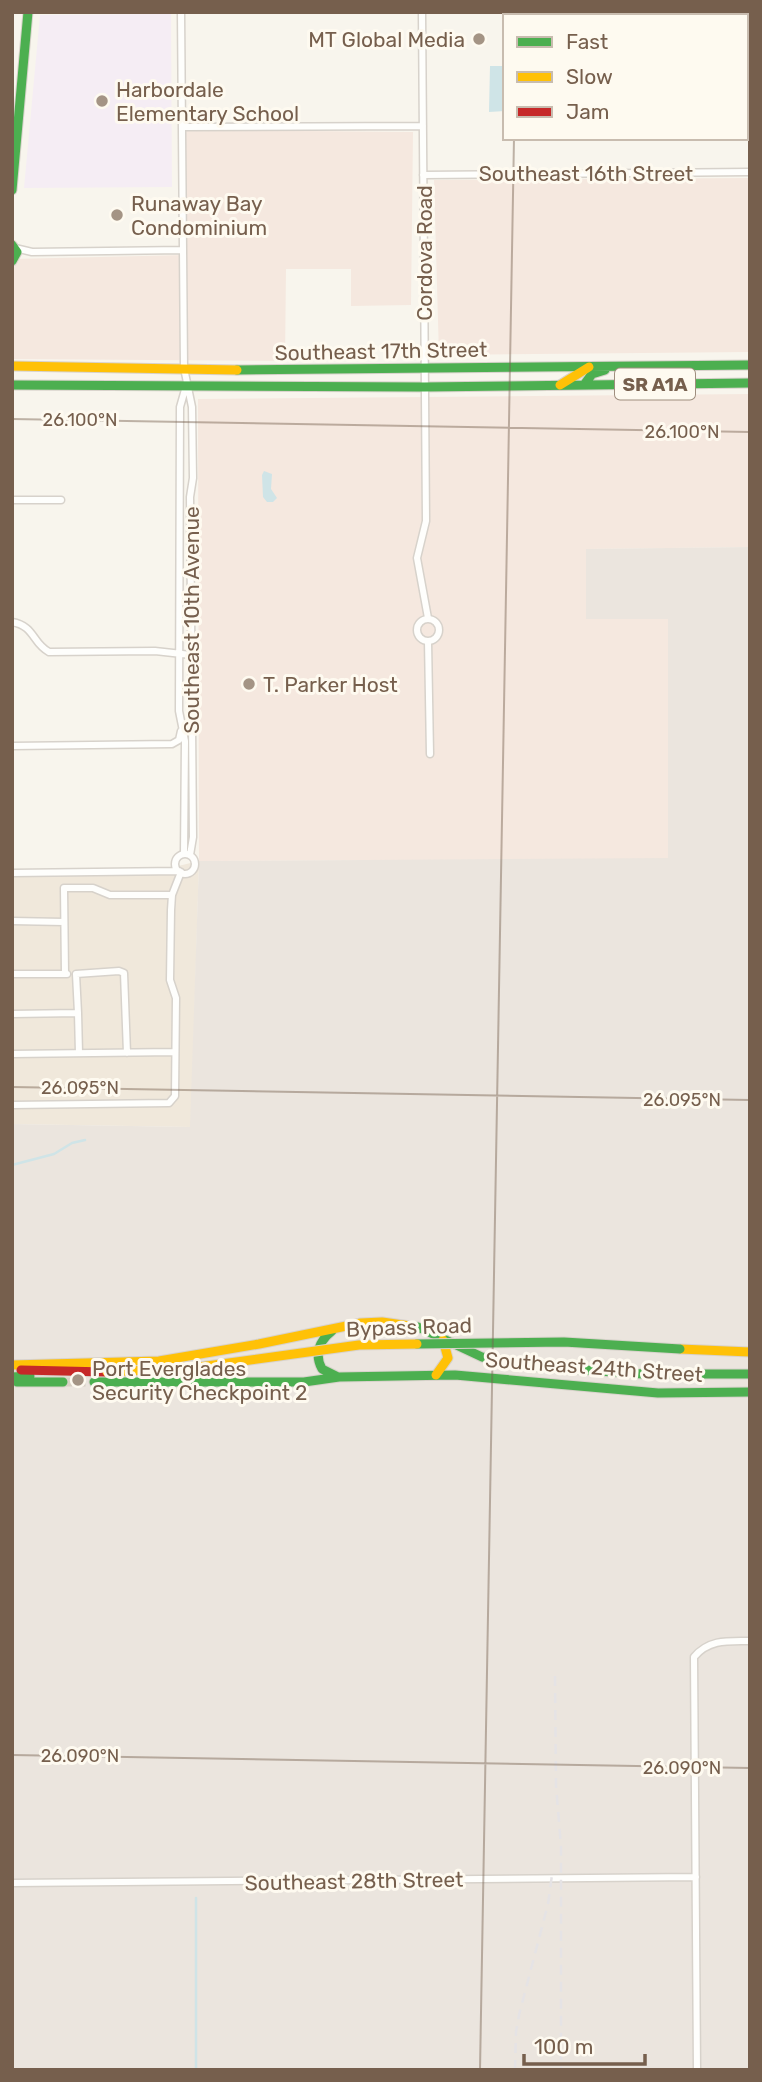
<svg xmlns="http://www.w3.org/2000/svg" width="762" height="2082" font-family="Rubik,sans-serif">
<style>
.residential{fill:#f0e8db}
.commercial{fill:#f5e8df}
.industrial{fill:#ebe5de}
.education{fill:#f5edf4}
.water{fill:#cfe4e7}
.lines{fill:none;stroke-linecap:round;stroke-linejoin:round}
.stream{stroke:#cfe4e7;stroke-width:2.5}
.secondary-tunnel{stroke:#d8d0c5;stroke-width:9;stroke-dasharray:9 4.5;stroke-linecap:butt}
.street-casing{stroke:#d7d2cb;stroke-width:9}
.fast-casing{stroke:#d8d2cb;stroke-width:11}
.slow-casing{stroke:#d8d2cb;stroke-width:11}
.jam-casing{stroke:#d8d2cb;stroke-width:11}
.street{stroke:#fefefc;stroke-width:6}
.fast{stroke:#4caf50;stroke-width:9}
.slow{stroke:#ffc107;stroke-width:9}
.jam{stroke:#c62828;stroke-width:9}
.rail{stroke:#e5e3e5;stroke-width:2.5;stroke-dasharray:10 7;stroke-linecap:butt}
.fast-bridge-casing{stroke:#d8d2cb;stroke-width:11;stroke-linecap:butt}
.slow-bridge-casing{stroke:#d8d2cb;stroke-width:11;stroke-linecap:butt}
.fast-bridge{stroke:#4caf50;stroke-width:9}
.slow-bridge{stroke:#ffc107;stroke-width:9}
.ticks{fill:none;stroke:#765f4d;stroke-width:2;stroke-opacity:0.45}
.poi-dot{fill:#a49485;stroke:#fefaf0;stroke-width:2.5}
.labels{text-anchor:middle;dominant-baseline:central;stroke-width:6;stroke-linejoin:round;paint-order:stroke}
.shield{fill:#fefaf0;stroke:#9f8e7e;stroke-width:2}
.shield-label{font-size:19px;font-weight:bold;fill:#765f4d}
.poi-label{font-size:21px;fill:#765f4d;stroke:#fefaf0;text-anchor:start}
.street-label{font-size:21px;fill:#765f4d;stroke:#fefaf0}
.ticks-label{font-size:18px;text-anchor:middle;fill:#765f4d;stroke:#fefaf0;stroke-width:6;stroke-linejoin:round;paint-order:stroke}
</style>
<rect width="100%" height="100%" fill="#f8f5ed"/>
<path class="residential" d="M 199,861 L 191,1127 L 12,1124 L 12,873 L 153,872 Z"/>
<path class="commercial" d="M 185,130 L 413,132 L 411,305 L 351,306 L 351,269 L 286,269 L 285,361 L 12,359 L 12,259 L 186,255 Z
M 750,178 L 750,352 L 439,355 L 434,180 Z
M 750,394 L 750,547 L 586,549 L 668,618 L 668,859 L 199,861 L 198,399 Z"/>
<path class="industrial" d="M 750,547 L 750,2070 L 12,2070 L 12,1124 L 190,1127 L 199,861 L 668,858 L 668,619 L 586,619 L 586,549 Z"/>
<path class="education" d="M 171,14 L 172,187 L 24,188 L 40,15 Z"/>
<path class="water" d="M 490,66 L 505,66 L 505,111 L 489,112 Z
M 264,471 L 272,474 L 271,489 L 277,498 L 273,502 L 267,502 L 263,497 L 262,475 Z"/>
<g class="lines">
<path class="stream" d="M 12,1165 L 54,1154 L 72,1143 L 85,1140
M 196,1898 L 196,2070"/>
<path class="secondary-tunnel" d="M 63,1382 L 94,1382"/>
<g class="street-casing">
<path id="street" d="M 181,12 L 184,368 L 192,407 L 193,478 L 190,497 L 193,837 L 190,855
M 422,12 L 426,521 L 417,558 L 428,618
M 182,127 L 423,126
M 423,175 L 750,172
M 15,248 L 32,252 L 183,250
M 12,500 L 61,500
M417 630a11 11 0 1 1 22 0a11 11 0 1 1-22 0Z
M 12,622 C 35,626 32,643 49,652 L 155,651 L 191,655
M 428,641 L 430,754
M 12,746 L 172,744 L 179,740 L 181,731
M 184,854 L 185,741 L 179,711 L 180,407 L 186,386
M175 864a10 10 0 1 1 20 0a10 10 0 1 1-20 0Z
M 12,873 L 179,871
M 12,921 L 64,922
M 12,974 L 67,974
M 65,974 L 64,888 L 93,888 L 110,895 L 172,895
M 78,1013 L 79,1053
M 12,1014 L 78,1013 L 76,974 L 119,971 L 124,973 L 127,1053
M 12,1054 L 175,1052
M 12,1105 L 169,1103 L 175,1096 L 176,998 L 170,980 L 171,910 L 172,895 L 181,872
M 12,1883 L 696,1877
M 697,2070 L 694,1657 C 709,1639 728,1641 750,1641"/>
</g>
<g class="fast-casing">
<path id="fast" d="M 12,190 L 28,12
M 12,245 L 17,252 L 12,261
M 237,370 L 750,365
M 12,385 L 424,387 L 750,383
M 584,385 L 592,374 L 605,370
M 410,1326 L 418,1327 L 482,1357 L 539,1367 L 643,1374 L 750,1374
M 332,1331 C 319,1341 314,1354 322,1369 L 338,1377
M 12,1377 L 30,1376
M 17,1382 L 63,1382
M 94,1382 L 304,1382 L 339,1377 L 455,1375 L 658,1393 L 750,1392"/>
</g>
<g class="slow-casing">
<path id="slow" d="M 12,366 L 237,370
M 560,385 L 589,367
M 680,1349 L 750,1352
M 12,1365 L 159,1361 L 259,1344 L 361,1323 L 382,1322 L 410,1326
M 436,1375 L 448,1358 L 443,1340"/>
</g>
<g class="jam-casing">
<path id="jam" d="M 21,1370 L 107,1372"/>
</g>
<use href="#street" class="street"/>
<use href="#fast" class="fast"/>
<use href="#slow" class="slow"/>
<use href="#jam" class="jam"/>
<path class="rail" d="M 555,1676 L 556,1786 L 561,1846 L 561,2070
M 515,2070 L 516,2032 L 519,2015 L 548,1904 L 552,1875"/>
<g class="fast-bridge-casing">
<path id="fast-bridge" d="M 417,1344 L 564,1342 L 680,1349"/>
</g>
<g class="slow-bridge-casing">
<path id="slow-bridge" d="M 107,1372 L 192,1368 L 359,1345 L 417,1344"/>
</g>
<use href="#fast-bridge" class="fast-bridge"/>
<use href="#slow-bridge" class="slow-bridge"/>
</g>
<path class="ticks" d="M 516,16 L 516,12M 12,419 L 750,432M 12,1087 L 750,1100M 12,1755 L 750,1768M 480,2070 L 514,138"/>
<g class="poi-dot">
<circle cx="479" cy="39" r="7"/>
<circle cx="102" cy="101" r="7"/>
<circle cx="117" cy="215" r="7"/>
<circle cx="249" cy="684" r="7"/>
<circle cx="78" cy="1380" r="7"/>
</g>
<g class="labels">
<rect class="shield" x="615" y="368.5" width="80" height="31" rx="5"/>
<g class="shield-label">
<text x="655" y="384">SR A1A</text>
</g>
<g class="poi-label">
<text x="465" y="39" text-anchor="end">MT Global Media</text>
<text x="116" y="89">Harbordale<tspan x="116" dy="24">Elementary School</tspan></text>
<text x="131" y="203">Runaway Bay<tspan x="131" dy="24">Condominium</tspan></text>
<text x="263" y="684">T. Parker Host</text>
<text x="92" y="1368">Port Everglades<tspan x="92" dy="24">Security Checkpoint 2</tspan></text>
</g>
<g class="street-label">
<text x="586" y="173">Southeast 16th Street</text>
<text transform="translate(424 253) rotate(-90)">Cordova Road</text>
<text transform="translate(381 351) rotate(-1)">Southeast 17th Street</text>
<text transform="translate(191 620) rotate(-90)">Southeast 10th Avenue</text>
<text transform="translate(409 1327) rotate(-2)">Bypass Road</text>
<text transform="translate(594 1367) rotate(4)">Southeast 24th Street</text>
<text transform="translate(354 1881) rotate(-1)">Southeast 28th Street</text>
</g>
</g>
<g class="ticks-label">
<text x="80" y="426">26.100°N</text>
<text x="682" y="438">26.100°N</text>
<text x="80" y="1094">26.095°N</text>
<text x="682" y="1106">26.095°N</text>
<text x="80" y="1762">26.090°N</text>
<text x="682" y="1774">26.090°N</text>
</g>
<rect width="762" height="2082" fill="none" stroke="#765f4d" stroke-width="28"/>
<rect x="503" y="14" width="245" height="126" fill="#fefaf0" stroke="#c8bcaf" stroke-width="2"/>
<rect x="517" y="37" width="35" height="10" fill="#4caf50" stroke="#c8bcaf" stroke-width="2"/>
<text x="566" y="49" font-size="21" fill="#765f4d">Fast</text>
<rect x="517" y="72" width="35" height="10" fill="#ffc107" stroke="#c8bcaf" stroke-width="2"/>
<text x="566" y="84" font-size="21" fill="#765f4d">Slow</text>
<rect x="517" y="107" width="35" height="10" fill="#c62828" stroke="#c8bcaf" stroke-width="2"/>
<text x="566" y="119" font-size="21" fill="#765f4d">Jam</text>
<path d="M524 2054v10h121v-10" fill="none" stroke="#765f4d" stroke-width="3.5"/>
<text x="534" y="2054" font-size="21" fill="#765f4d" stroke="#fefaf0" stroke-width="5" paint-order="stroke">100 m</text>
</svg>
